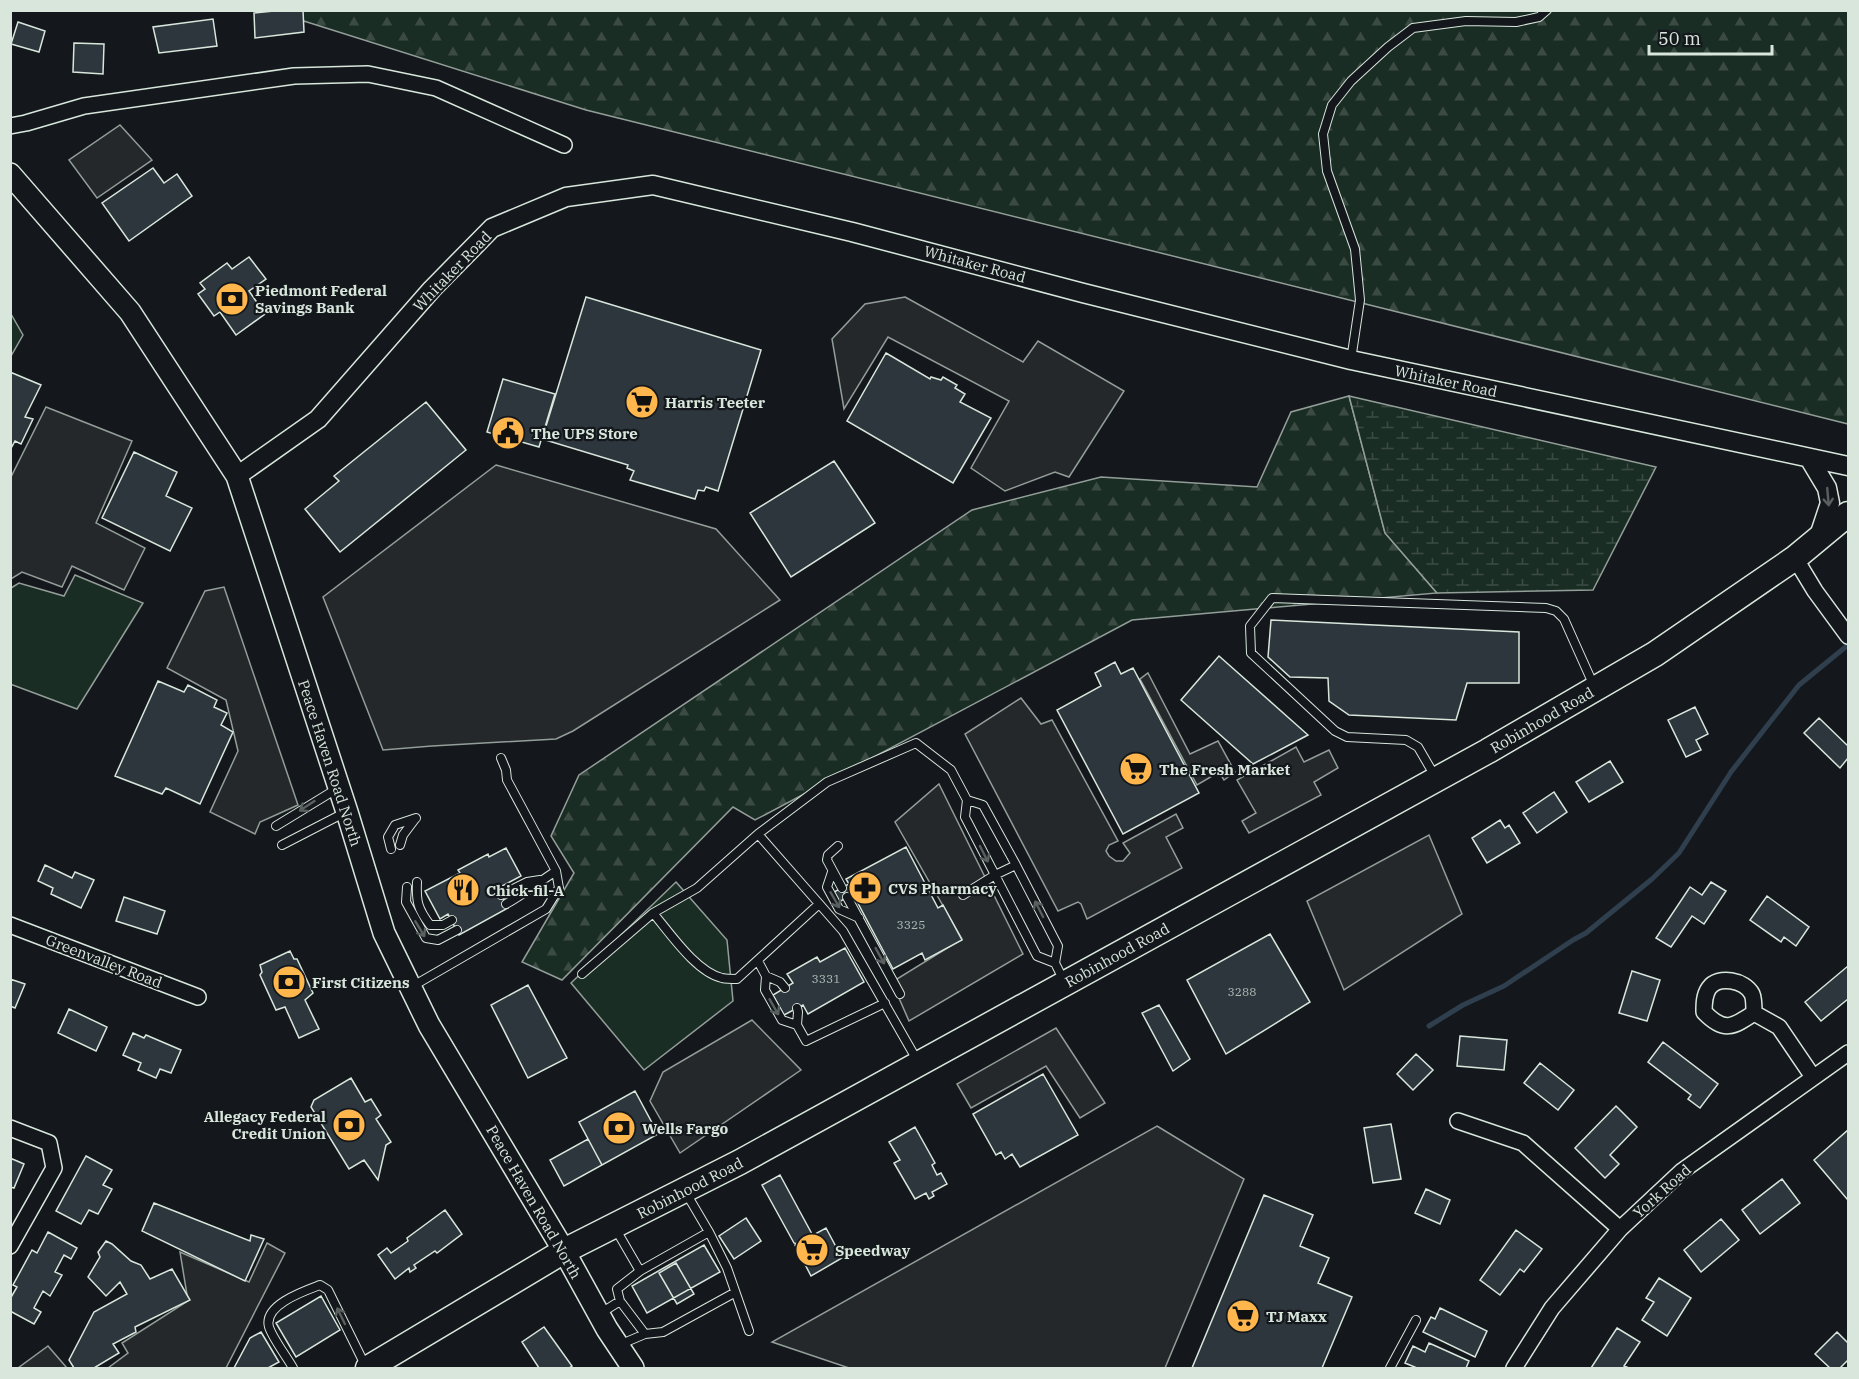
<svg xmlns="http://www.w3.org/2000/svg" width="1859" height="1379" font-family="'IBM Plex Serif',serif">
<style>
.green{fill:#1a2d24;stroke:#939e99;stroke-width:1.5}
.forest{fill:url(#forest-firs);stroke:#939e99;stroke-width:1.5}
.wetland{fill:url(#wetland-marsh);stroke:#939e99;stroke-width:1.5}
.parking{fill:#24282b;stroke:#939e99;stroke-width:1.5}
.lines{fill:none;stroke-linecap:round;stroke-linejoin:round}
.stream{stroke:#2f3f4d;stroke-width:5}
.building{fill:#2c363c;stroke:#d8e6dc;stroke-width:1.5}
.service-casing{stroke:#d8e6dc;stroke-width:10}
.minor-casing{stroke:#d8e6dc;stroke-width:18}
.tertiary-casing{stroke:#d8e6dc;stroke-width:21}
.secondary-casing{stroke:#d8e6dc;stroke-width:24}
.primary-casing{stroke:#d8e6dc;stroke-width:27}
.service{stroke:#14181c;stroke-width:8}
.minor{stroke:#14181c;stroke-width:15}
.tertiary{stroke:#14181c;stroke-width:18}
.secondary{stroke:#14181c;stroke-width:21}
.primary{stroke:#14181c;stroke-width:24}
.oneway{stroke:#59605f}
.labels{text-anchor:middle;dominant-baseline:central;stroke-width:4.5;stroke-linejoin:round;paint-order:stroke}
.number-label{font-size:12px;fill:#adbab4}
.street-label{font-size:15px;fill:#d8e6dc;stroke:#14181c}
.poi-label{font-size:15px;font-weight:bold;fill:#d8e6dc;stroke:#14181c;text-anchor:start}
</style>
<defs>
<pattern id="forest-firs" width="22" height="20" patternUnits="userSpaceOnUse" patternTransform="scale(1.5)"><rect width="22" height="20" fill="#1a2d24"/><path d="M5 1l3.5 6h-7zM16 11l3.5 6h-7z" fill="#3b4b43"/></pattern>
<pattern id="wetland-marsh" width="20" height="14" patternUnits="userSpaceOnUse" patternTransform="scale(1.5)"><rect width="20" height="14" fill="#1a2d24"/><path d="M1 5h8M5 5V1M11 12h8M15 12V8" fill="none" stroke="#3b4b43"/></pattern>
</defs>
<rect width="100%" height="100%" fill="#14181c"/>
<path class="green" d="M 11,314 L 23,335 L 11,356 L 10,356 Z
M 75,575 L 143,603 L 77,709 L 10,684 L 11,588 L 19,583 L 64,596 Z
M 676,882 L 727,940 L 733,1001 L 644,1070 L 571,983 Z"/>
<path class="forest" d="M 272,11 L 1848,11 L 1848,424 L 586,110 Z
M 1349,396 L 1385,533 L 1437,593 L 1132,620 L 755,820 L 733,807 L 562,980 L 522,962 L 574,873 L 551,836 L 579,775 L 972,510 L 1101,477 L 1257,487 L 1291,412 Z"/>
<path class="wetland" d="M 1349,396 L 1656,467 L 1593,590 L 1437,593 L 1385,533 Z"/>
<path class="parking" d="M 120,125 L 152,160 L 97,198 L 69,160 Z
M 905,297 L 1023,362 L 1038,341 L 1124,391 L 1069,477 L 1055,472 L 1005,491 L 971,468 L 1009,401 L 888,337 L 844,409 L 832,339 L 865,304 Z
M 46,407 L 132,441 L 96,523 L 145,548 L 124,590 L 72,566 L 62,587 L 22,572 L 11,579 L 11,477 Z
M 496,465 L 716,529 L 780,600 L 573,731 L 556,739 L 432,746 L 383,750 L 323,597 Z
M 224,587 L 298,805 L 260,822 L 255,834 L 210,812 L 238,751 L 226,700 L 167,668 L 205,591 Z
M 1148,673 L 1190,754 L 1218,741 L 1235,772 L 1224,780 L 1219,772 L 1197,785 L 1140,679 Z
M 1021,698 L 1041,724 L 1052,720 L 1118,841 L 1109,845 L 1106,851 L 1109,856 L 1116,861 L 1123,861 L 1130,853 L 1123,843 L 1176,814 L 1183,828 L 1166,837 L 1182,868 L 1087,919 L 1081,904 L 1078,902 L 1058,911 L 965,734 Z
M 1296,747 L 1304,762 L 1329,750 L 1338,768 L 1314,782 L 1321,795 L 1249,833 L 1242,821 L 1256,813 L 1237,780 Z
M 939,784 L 1023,954 L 909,1021 L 892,982 L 962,939 L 895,822 Z
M 1429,835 L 1462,914 L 1344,990 L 1307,901 Z
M 752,1020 L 801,1070 L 680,1153 L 650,1101 L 663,1072 Z
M 1056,1028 L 1105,1103 L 1080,1118 L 1046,1066 L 971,1108 L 957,1084 Z
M 1157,1126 L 1244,1179 L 1165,1368 L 849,1368 L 772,1342 Z
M 267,1243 L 285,1253 L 226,1368 L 108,1368 L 128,1353 L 122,1343 L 188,1301 L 180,1252 L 249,1282 Z
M 48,1346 L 67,1368 L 18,1368 Z"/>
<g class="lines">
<path class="stream" d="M 1429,1026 L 1463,1005 L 1504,986 L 1573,940 L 1586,933 L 1652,879 L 1679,853 L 1731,772 L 1799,685 L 1848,645"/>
</g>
<path class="building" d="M 284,10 L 303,10 L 304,32 L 255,38 L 254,13 Z
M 213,19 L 217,46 L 159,53 L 153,27 Z
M 18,22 L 45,31 L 39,52 L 11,44 Z
M 74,43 L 104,44 L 103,74 L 73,72 Z
M 153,168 L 164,183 L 177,174 L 192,196 L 129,241 L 102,203 Z
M 249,257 L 266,279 L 249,291 L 265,314 L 236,335 L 220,312 L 214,316 L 198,294 L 205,289 L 200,283 L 227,263 L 232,269 Z
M 586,297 L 761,350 L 718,491 L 706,487 L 704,491 L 698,490 L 695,499 L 630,480 L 634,471 L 627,468 L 628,465 L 542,439 Z
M 886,353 L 930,379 L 931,377 L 941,380 L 943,377 L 957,385 L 955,388 L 965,394 L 960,402 L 991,418 L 953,483 L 847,421 Z
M 10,372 L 41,385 L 25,417 L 33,419 L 21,444 L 15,441 L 10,450 Z
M 503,379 L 555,394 L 539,447 L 487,432 Z
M 426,402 L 466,450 L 340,552 L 305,509 L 339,481 L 334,476 Z
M 134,452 L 177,472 L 166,496 L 192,508 L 170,551 L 102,518 Z
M 834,461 L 875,523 L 791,577 L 750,513 Z
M 1271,620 L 1519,632 L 1519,683 L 1467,683 L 1456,720 L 1349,715 L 1329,701 L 1328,678 L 1290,677 L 1268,657 Z
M 1219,656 L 1308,735 L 1253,764 L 1181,700 Z
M 1115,662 L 1121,674 L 1133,668 L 1199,793 L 1123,834 L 1057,710 L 1101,686 L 1095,673 Z
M 158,681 L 184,692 L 188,685 L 217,700 L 214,707 L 227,713 L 221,725 L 233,732 L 200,804 L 166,788 L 162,794 L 115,776 Z
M 1695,707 L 1708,734 L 1696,740 L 1701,750 L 1686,757 L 1668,720 Z
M 1819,718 L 1848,746 L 1848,758 L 1840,768 L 1804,733 Z
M 1610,761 L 1623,782 L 1589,802 L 1576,782 Z
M 1554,792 L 1567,812 L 1537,833 L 1523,813 Z
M 1500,820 L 1505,828 L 1509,825 L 1520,843 L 1487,863 L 1472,838 Z
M 906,847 L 938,908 L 943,905 L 962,940 L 925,960 L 922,953 L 893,969 L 853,894 L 839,902 L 834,892 L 849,884 L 846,879 Z
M 506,848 L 521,876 L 498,888 L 508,908 L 459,935 L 448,914 L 440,919 L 425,891 L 460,873 L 458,870 L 488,854 L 489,857 Z
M 45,865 L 72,878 L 75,872 L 94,880 L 81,908 L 51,894 L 53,888 L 38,881 Z
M 1711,882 L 1726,891 L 1704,924 L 1692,916 L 1671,947 L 1656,938 L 1690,887 L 1702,895 Z
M 1767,896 L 1809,927 L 1796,946 L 1784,937 L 1781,942 L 1750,920 Z
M 124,897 L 165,911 L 157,934 L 116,921 Z
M 1270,934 L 1310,1002 L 1226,1054 L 1187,980 Z
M 845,948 L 864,982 L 808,1014 L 803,1005 L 784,1015 L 773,995 L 793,983 L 787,974 L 817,957 L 820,962 Z
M 290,951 L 294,959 L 297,959 L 313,993 L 305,1000 L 319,1029 L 299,1038 L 285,1007 L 276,1010 L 260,975 L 262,972 L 260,965 Z
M 1848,966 L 1848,999 L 1821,1021 L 1805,1002 Z
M 1632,971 L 1660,980 L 1647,1021 L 1619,1013 Z
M 10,979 L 25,984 L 15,1008 L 10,1006 Z
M 528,985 L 567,1058 L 528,1078 L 491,1005 Z
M 1159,1005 L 1190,1059 L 1173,1071 L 1142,1013 Z
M 69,1009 L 107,1027 L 96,1051 L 58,1033 Z
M 133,1033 L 144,1038 L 146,1035 L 181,1050 L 171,1073 L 160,1069 L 156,1078 L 138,1070 L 141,1063 L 123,1055 Z
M 1460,1036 L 1507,1040 L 1504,1070 L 1457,1066 Z
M 1663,1042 L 1718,1084 L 1700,1108 L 1688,1099 L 1691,1095 L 1648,1062 Z
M 1416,1054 L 1433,1070 L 1413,1090 L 1397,1074 Z
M 1540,1063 L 1574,1090 L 1558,1110 L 1524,1083 Z
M 1043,1074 L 1078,1135 L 1020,1167 L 1012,1154 L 1005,1159 L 1001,1152 L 996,1155 L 973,1114 Z
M 351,1078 L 365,1102 L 371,1099 L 381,1115 L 376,1119 L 391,1142 L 386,1145 L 378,1180 L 364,1160 L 349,1169 L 311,1107 L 314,1100 Z
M 635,1091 L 658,1134 L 602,1165 L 579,1122 Z
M 1616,1106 L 1637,1127 L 1610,1155 L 1619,1164 L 1605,1178 L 1575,1148 Z
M 1391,1124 L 1401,1179 L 1373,1183 L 1364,1128 Z
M 915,1127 L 935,1163 L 932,1165 L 937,1175 L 941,1173 L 947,1184 L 932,1192 L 934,1196 L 929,1199 L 926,1193 L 915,1199 L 894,1163 L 900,1160 L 889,1142 Z
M 1848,1130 L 1848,1197 L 1847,1199 L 1814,1160 Z
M 588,1139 L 602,1165 L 564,1186 L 550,1160 Z
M 86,1156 L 112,1170 L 103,1185 L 112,1189 L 98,1214 L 89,1210 L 81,1224 L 56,1211 Z
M 10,1158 L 24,1164 L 14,1188 L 10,1187 Z
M 780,1175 L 812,1234 L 811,1237 L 797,1244 L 794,1243 L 762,1185 Z
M 1782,1179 L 1800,1203 L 1760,1234 L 1742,1210 Z
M 1426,1189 L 1450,1200 L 1440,1224 L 1415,1213 Z
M 1264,1195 L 1313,1215 L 1300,1246 L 1329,1258 L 1318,1283 L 1352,1297 L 1322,1368 L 1192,1368 Z
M 154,1203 L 250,1241 L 251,1235 L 264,1239 L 245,1281 L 142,1231 Z
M 445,1210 L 462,1234 L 437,1253 L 435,1251 L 414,1265 L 416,1268 L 410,1272 L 409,1268 L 395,1279 L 378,1255 L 387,1248 L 391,1253 L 408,1241 L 407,1238 Z
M 746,1218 L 761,1241 L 734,1259 L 719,1236 Z
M 1721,1219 L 1739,1240 L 1701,1272 L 1684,1250 Z
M 826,1228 L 842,1258 L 811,1276 L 795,1245 Z
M 1516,1230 L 1542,1249 L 1524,1272 L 1520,1269 L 1500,1295 L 1480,1280 Z
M 48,1232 L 77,1248 L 71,1259 L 64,1255 L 55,1272 L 62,1275 L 50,1296 L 43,1291 L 34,1308 L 41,1312 L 34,1324 L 10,1311 L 10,1299 L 17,1287 L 13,1285 L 32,1250 L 37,1253 Z
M 106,1241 L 112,1244 L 131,1261 L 141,1265 L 150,1279 L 172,1269 L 190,1300 L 135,1327 L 136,1332 L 113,1344 L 119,1353 L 94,1368 L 74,1368 L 69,1360 L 94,1312 L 127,1294 L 120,1282 L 106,1296 L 88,1277 L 100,1257 L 98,1252 Z
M 704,1245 L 720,1272 L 647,1313 L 632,1286 Z
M 676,1263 L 694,1294 L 677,1304 L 659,1273 Z
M 1659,1278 L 1691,1298 L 1667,1336 L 1642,1320 L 1654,1302 L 1646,1298 Z
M 321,1296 L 340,1330 L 296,1357 L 276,1323 Z
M 1440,1308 L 1487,1331 L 1475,1357 L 1423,1332 L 1431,1317 L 1435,1319 Z
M 544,1327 L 572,1366 L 569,1368 L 539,1368 L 522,1342 Z
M 1617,1328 L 1640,1342 L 1624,1366 L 1629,1368 L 1591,1368 Z
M 261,1332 L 279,1362 L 268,1368 L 234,1368 L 250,1338 Z
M 1837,1332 L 1848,1343 L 1848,1360 L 1840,1368 L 1830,1368 L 1815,1354 Z
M 1429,1343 L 1469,1361 L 1466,1368 L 1417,1368 L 1405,1363 L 1413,1346 L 1425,1352 Z"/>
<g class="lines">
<g class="service-casing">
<path id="service" d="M 1351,360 L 1360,300 L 1355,249 L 1327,171 L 1323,134 L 1332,105 L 1351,81 L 1388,47 L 1413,28 L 1466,21 L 1516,22 L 1539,17 L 1547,10
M 1436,778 L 1418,747 L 1406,740 L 1347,737 L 1335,731 L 1251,653 L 1250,626 L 1272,598 L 1546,608 L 1556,611 L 1564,619 L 1594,686
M 967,800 L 983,805 L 1016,865 L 1058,946 L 1055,963 L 1063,979
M 276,826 L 338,788
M 758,834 L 827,782 L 916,743 L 951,770 L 967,800 L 965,817 L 1037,956 L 1055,963
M 282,845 L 344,813
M 400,845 L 403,835 L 415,819
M 838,846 L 828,855 L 827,860 L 842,888
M 391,849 L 388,837 L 395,825 L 416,818
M 832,872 L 827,887 L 839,909 L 859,918
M 417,882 C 416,902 418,909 430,925 L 443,925 L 452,920
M 407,887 L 406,902 L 426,938 L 438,940 L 457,930
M 501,895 L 527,882 L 540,880
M 963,895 L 995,875 L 1016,865
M 847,897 L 900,994
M 506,904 C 524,894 539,882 556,871
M 653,913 C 670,933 696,972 722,978 C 727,979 732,979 737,979 L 819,904
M 758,961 L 766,976 L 765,990 L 782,1020 L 797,1025 L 806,1041 L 885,1003
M 582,974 L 653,913 L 697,888 L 758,834 L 843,931 L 917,1060
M 766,976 L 780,982 L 785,988
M 413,986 L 546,909 L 559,888 L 556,871 L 507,780 L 506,770 L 501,758
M 797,1008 L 798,1012 L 797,1025
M 615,1228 L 640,1271
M 709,1232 L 727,1268 L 749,1331
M 601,1313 L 620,1301
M 645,1334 L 620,1301 L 617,1289 L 640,1271 L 709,1232 L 686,1193
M 619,1345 L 645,1334 L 663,1332 L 734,1293
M 293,1368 C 287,1357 273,1339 269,1327 C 263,1305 304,1291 320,1285 L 328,1290 L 366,1367
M 1390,1368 L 1416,1320"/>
</g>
<g class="minor-casing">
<path id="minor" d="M 10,126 L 26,123 L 84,106 L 294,76 L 368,74 L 436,88 L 564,145
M 1795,558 L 1815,591 L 1848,636
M 10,925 L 198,997
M 1754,1013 C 1733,1027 1724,1033 1704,1012 C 1704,1004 1704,995 1709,988 C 1718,975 1745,980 1752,994 C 1754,998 1754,1008 1754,1013 L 1779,1027 L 1813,1077
M 1458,1121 L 1523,1143 L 1620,1229
M 10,1128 L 49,1143 L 54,1168 L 10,1246
M 1514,1368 L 1552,1308 L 1620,1229 L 1682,1171 L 1848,1053"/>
</g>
<g class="tertiary-casing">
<path id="tertiary" d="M 1809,458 L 1827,488 L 1830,503 L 1818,539
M 237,476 L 318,419 L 432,289 L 492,228 L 566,197 L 653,185 L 852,232 L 1083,293 L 1351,360 L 1848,466"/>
</g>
<g class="secondary-casing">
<path id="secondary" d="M 10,174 L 130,312 L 237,476 L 347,812 L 384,933 L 429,1025 L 564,1251 L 607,1329 L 633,1368"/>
</g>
<g class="primary-casing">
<path id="primary" d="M 368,1368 L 564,1251 L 740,1162 L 1488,751 L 1655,654 L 1795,558 L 1848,514"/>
</g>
<use href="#service" class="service"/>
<use href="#minor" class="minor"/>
<use href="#tertiary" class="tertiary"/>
<use href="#secondary" class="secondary"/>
<use href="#primary" class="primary"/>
</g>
<defs><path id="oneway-shaft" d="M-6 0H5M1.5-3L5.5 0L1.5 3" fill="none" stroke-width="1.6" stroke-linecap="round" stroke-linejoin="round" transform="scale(1.5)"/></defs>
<g class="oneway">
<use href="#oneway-shaft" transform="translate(1828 497) rotate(85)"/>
<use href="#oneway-shaft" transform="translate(307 806) rotate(147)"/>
<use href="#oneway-shaft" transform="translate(984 854) rotate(63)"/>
<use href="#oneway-shaft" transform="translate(835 900) rotate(60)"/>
<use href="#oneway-shaft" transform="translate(1039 909) rotate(-117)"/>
<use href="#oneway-shaft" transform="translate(420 929) rotate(59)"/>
<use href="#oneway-shaft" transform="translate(880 956) rotate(61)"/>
<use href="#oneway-shaft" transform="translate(774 1007) rotate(60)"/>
<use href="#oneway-shaft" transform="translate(341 1316) rotate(-116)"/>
</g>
<defs>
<g id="bank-disc" transform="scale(1.725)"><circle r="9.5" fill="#ffb74d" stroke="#14181c"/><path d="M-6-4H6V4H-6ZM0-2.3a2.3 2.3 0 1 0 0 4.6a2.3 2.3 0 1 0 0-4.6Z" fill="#111"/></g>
<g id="supermarket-disc" transform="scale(1.725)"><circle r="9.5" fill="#ffb74d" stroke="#14181c"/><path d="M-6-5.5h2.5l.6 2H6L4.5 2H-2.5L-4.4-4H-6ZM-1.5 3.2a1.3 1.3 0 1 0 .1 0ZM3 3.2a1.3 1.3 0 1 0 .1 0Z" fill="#111"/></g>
<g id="civic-disc" transform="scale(1.725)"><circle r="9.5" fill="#ffb74d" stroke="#14181c"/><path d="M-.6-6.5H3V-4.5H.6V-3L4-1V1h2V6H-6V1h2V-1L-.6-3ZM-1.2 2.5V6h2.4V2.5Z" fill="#111"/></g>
<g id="pharmacy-disc" transform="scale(1.725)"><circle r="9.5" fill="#ffb74d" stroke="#14181c"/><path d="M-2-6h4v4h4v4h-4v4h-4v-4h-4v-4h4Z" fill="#111"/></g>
<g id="restaurant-disc" transform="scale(1.725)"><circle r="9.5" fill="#ffb74d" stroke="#14181c"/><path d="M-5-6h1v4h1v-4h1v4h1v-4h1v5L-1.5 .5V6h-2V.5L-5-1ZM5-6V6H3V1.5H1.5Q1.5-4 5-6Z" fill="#111"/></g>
</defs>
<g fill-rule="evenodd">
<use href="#bank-disc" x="232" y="299"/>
<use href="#supermarket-disc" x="642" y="402"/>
<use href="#civic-disc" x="508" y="433"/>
<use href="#supermarket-disc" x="1136" y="769"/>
<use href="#pharmacy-disc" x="865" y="888"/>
<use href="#restaurant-disc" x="463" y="890"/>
<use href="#bank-disc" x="289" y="982"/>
<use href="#bank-disc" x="349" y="1125"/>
<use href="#bank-disc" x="619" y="1128"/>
<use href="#supermarket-disc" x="812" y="1250"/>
<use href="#supermarket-disc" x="1243" y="1316"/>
</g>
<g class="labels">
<g class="number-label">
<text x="911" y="924">3325</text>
<text x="826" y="978">3331</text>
<text x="1242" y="991">3288</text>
</g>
<g class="street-label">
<text transform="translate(975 264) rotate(15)">Whitaker Road</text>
<text transform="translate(452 271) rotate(-46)">Whitaker Road</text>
<text transform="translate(1446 381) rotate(12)">Whitaker Road</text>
<text transform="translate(1542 720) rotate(-30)">Robinhood Road</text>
<text transform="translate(330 763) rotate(72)">Peace Haven Road North</text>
<text transform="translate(1117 955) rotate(-29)">Robinhood Road</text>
<text transform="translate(104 961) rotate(21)">Greenvalley Road</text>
<text transform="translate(690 1188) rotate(-27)">Robinhood Road</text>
<text transform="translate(1662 1191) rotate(-42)">York Road</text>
<text transform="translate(534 1202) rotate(60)">Peace Haven Road North</text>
</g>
<g class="poi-label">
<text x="255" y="290">Piedmont Federal<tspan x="255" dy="17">Savings Bank</tspan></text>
<text x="665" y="402">Harris Teeter</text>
<text x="531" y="433">The UPS Store</text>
<text x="1159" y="769">The Fresh Market</text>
<text x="888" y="888">CVS Pharmacy</text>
<text x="486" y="890">Chick-fil-A</text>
<text x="312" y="982">First Citizens</text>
<text x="326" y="1116" text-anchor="end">Allegacy Federal<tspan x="326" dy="17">Credit Union</tspan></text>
<text x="642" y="1128">Wells Fargo</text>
<text x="835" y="1250">Speedway</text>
<text x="1266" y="1316">TJ Maxx</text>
</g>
</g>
<rect width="1859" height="1379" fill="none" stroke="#d8e6dc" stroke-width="24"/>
<path d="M1649 45v9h123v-9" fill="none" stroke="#d8e6dc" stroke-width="3"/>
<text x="1658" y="45" font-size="18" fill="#d8e6dc" stroke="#14181c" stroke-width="4.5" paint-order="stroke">50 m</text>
</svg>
